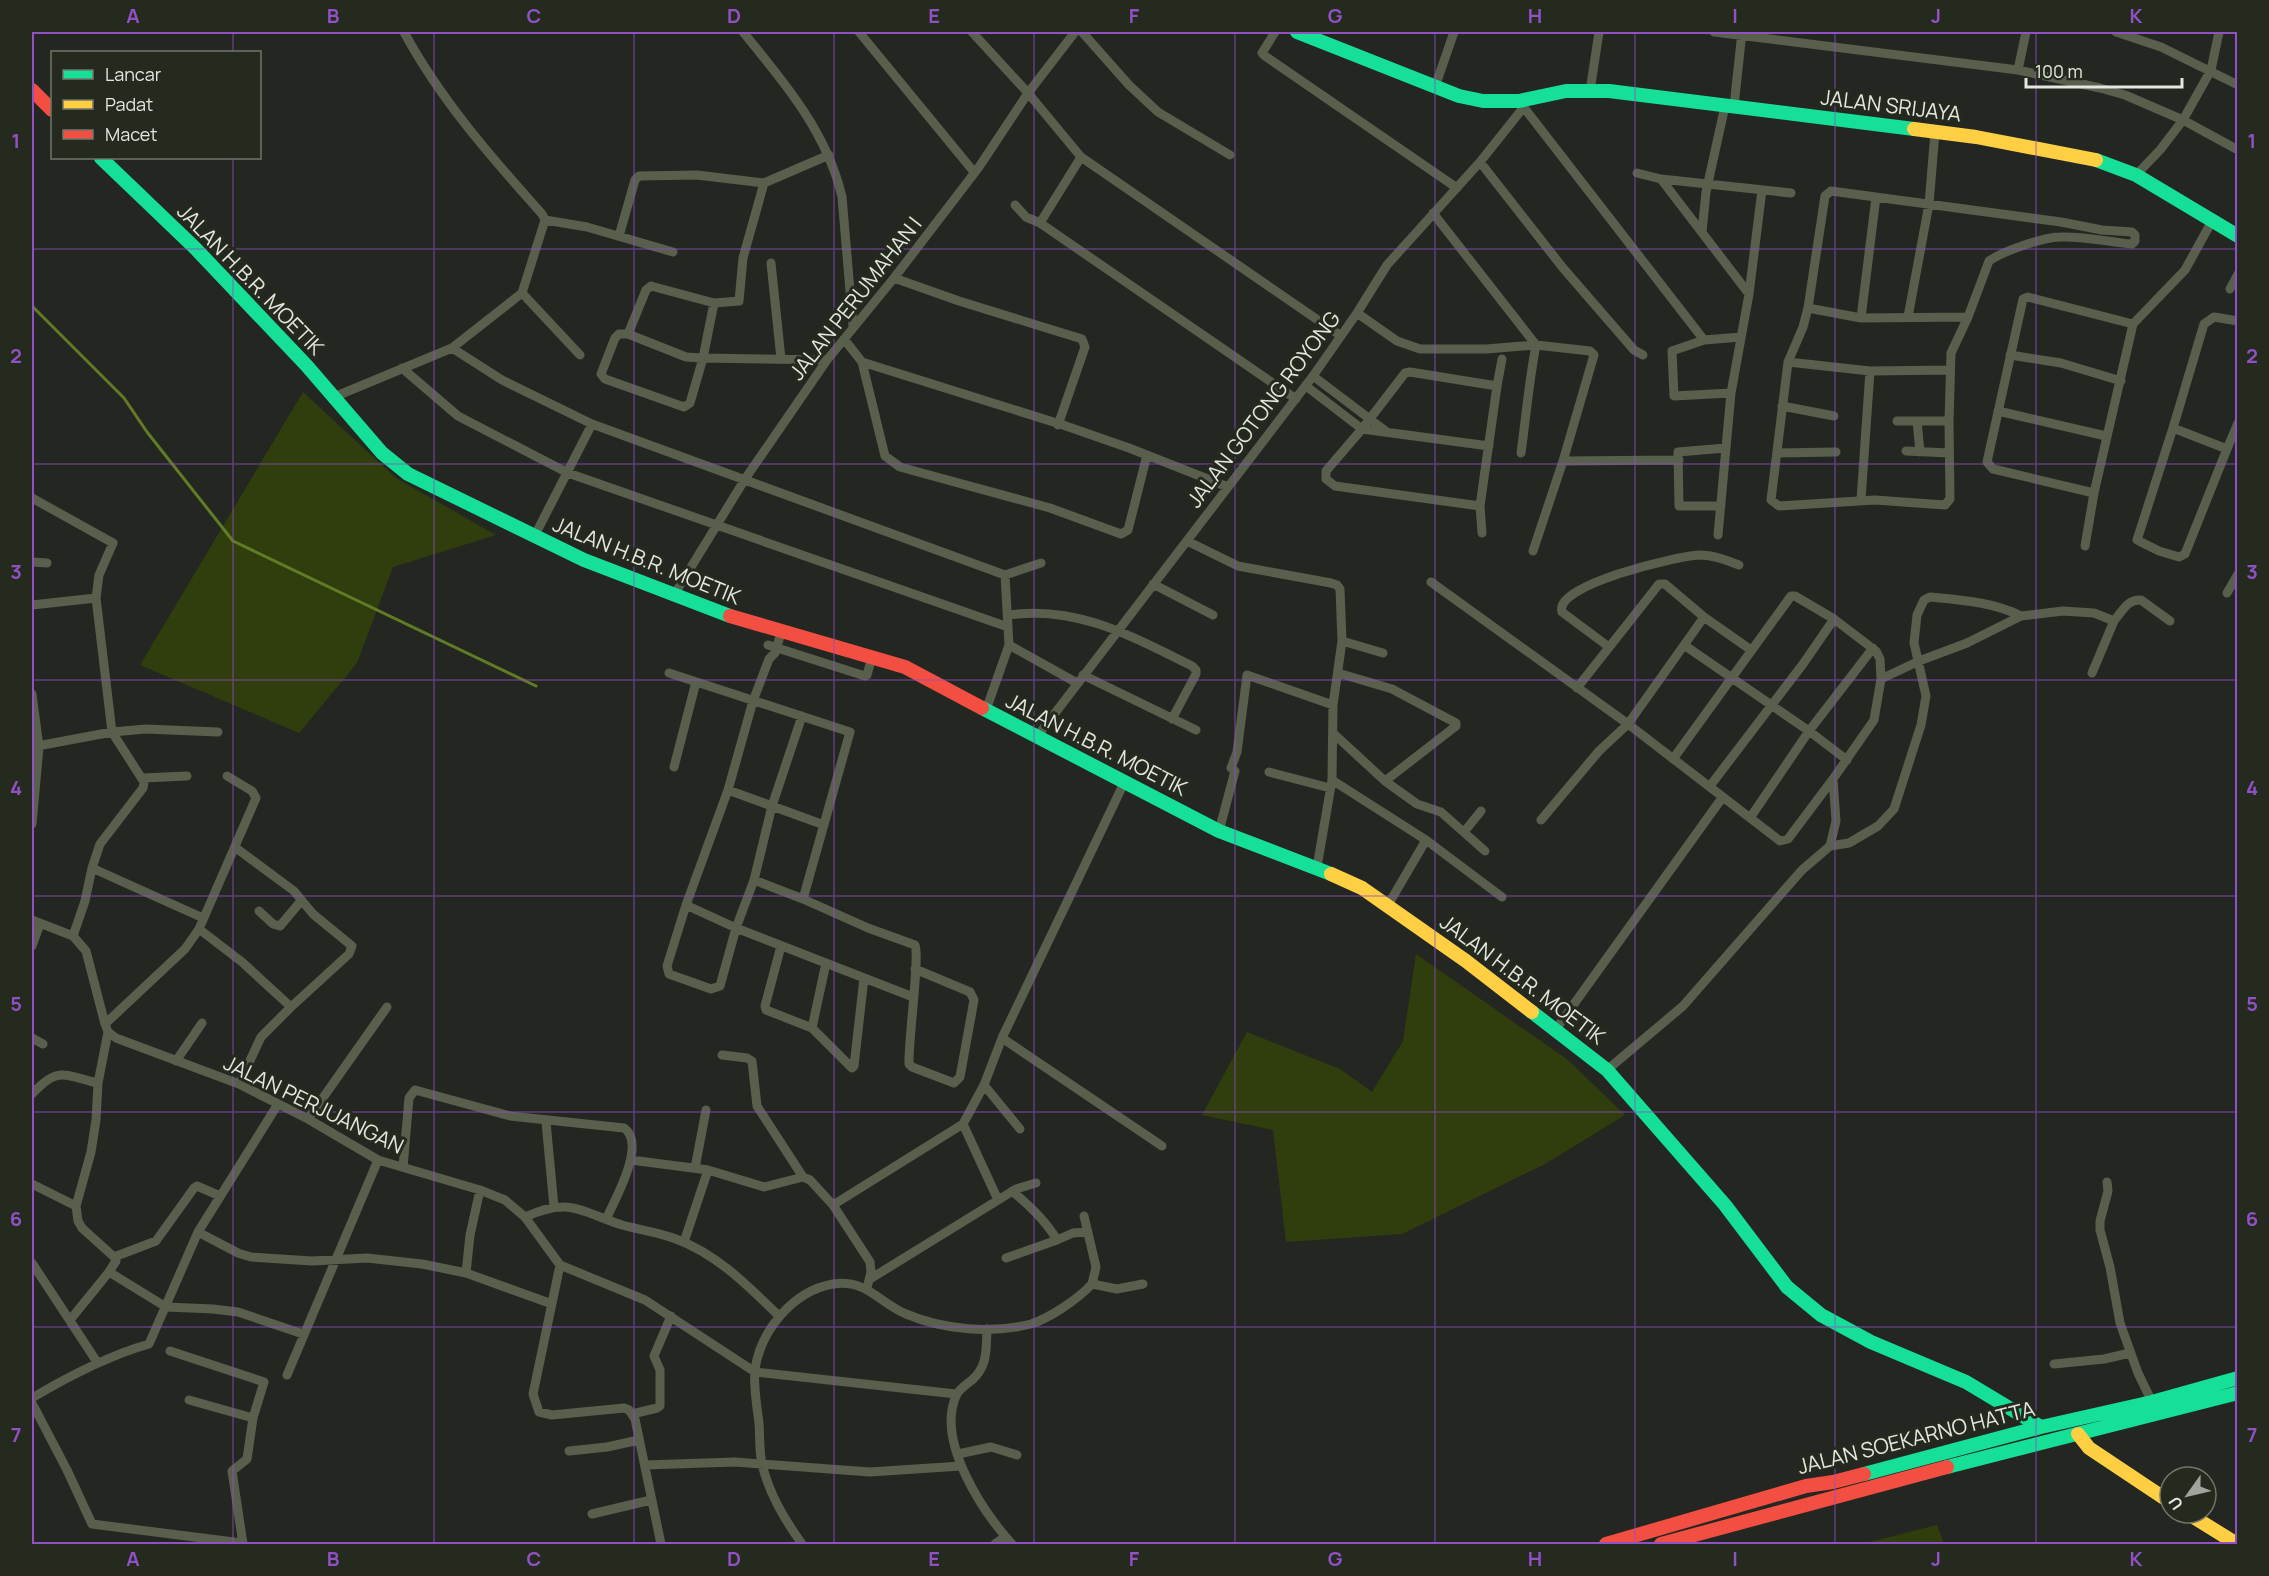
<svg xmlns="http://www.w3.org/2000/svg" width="2269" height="1576" font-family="Manrope,sans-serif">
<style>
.green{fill:#303d0d}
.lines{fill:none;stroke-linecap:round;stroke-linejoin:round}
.stream{stroke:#627b25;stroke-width:3}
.street{stroke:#595f4d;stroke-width:9}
.fast{stroke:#16e098;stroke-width:14}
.slow{stroke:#ffcf43;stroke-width:14}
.jam{stroke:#f24e42;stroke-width:14}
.grid{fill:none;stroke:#9051c5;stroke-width:1.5;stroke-opacity:0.55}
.labels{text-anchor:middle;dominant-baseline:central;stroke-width:6;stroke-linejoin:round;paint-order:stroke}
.street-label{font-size:21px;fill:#e4e7df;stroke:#252a1e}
.neatline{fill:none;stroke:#9051c5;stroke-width:2}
.grid-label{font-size:20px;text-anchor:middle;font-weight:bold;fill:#9051c5}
</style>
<rect width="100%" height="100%" fill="#242721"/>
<path class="green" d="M 303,392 L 396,478 L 496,535 L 393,567 L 357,663 L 299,733 L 140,665 Z
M 1416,954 L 1568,1060 L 1625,1115 L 1545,1164 L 1402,1234 L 1286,1242 L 1273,1130 L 1202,1115 L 1247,1032 L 1340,1069 L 1372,1092 L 1403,1041 Z
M 1937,1525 L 1944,1544 L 1862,1544 Z"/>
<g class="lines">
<path class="stream" d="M 32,306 L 124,398 L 147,432 L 233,541 L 536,686"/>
<path class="street" d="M 743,32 C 784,82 827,132 842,197 L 853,326
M 859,32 L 974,172
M 972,32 L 1028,93 L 1081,157 L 1341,336
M 1082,32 L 1129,85 L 1158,112 L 1230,155
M 1275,32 L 1262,53 L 1265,56 L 1457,188
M 1714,32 L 2018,70 L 2100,88 L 2125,95 L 2183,120 L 2238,150
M 2116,32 L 2161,47 L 2238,85
M 2018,70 L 2026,32
M 1435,87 L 1454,32
M 1590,91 L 1599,32
M 1522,105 L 1704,340
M 1734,106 L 1742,32
M 1081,157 L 1040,223 L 1296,399
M 1480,162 L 1563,268 L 1634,350 L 1643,355
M 1637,173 L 1661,179 L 1791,193
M 2136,175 L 2160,150 L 2183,120 L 2211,70 L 2219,32
M 1661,179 L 1749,294
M 764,183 L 743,258 L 739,301 L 714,303 L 651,286 L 646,290 L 628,334 L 619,334 L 615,338 L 601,374 L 605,379 L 684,407 L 690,403 L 703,358 L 827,360
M 1831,191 L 2061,222 L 2102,230 L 2132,232 L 2135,235 L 2135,241 L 2132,244 C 2109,242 2084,236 2061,237 C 2044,237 2003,251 1989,261 L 1968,317 L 1951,353 L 1949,421 L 1950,499 L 1945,505 L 1875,500 L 1779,506 L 1771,500 L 1788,362 L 1803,327 L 1808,308 L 1825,196 Z
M 1015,205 L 1026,217 L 1040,223
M 1433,213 L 1536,345 L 1590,351 L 1594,355 L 1563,461 L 1533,551
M 545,220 L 587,227 L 673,252
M 1702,232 L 1706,192 L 1725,106
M 619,236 L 635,180 L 639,176 L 697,175 L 764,183 L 829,155
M 771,263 L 781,359
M 894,278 L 959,301 L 1082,339 L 1085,347 L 1058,425
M 2230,289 L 2238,274
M 522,293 L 580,355
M 1808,308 L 1861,318 L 1968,317
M 1357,313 L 1397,341 L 1420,349 L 1486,349 L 1536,345 C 1529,381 1526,417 1521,453
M 1908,317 L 1929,204 L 1935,132
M 1861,318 L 1876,197
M 2238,321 L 2214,317 L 2204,324 L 2173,428 L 2227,449 L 2238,423
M 628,334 L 686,357 L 703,358 L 714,303
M 844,339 L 862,362 L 885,456 L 900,467 L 1050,508 L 1121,534 L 1128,530 L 1147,455
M 452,348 L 502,380 L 592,424 L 1005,575 L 1009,645 L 986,710
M 2010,355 L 2061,363 L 2121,381
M 862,362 L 1063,425 L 1129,448 L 1228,487
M 1788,362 L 1870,371 L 1950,370
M 402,368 L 458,416 L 568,473 L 1008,627
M 1313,376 L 1387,432
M 1306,386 L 1362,429 L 1489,446
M 1497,386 L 1502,359
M 1731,393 L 1674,396 L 1672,351 L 1704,340 L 1741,337
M 334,397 L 452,348 L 522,293 L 545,220 L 542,214 C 491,157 440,99 404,32
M 1782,406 L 1834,416
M 1998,411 L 2106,436
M 1897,421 L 1949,421
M 1917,421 L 1920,452
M 2173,428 L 2137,540 L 2159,551 L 2179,557 L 2185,554 L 2227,449
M 1906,451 L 1949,453
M 1777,453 L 1836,452
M 1563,461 L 1679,460
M 2094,493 L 1993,469 L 1987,462 L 2023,299 L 2028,297 L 2133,324
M 32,498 L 113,543 L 99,575 L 96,598 L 112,732 L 144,782 L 143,788 L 100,844 L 92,868 L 85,901 L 73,936
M 1861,500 L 1870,371
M 1480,506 L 1335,486 L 1326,479 L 1326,471 L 1362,429 L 1405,373 L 1410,372 L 1497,386 L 1480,506 L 1482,533
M 1721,506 L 1679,506 L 1678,452 L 1726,448
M 1718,535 L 1731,393 L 1749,294 L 1762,190
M 534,537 L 592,424
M 1187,541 L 1238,566 L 1331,583 L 1337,585 L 1340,589 L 1342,641 L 1333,705 L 1332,780 L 1317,867
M 2085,546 L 2094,493 L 2133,324 L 2185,270 L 2212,221
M 32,562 L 47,563
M 1005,575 L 1041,563
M 1431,582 L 1628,724 L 1780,841 L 1788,839 L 1833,779 L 1874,720 L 1881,679 L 1880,659 L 1876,651 L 1834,619 L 1795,596 L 1791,596 L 1673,759
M 1153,584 L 1213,615
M 2227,593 L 2238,574
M 674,595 L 745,479 L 827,360 L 894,278 L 979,167 L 1028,93 L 1075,32
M 32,605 L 96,598
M 1009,615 C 1077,605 1133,637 1192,666 L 1196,670 L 1196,674 L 1172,719
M 2114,621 C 2122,612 2127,599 2141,600 L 2170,621
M 781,633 L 775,653 L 769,659 L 753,701 L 728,790 L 686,905 L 667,966 L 669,974 L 711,989 L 720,986 L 736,928 L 754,880 L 772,806 L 802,716
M 1342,641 L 1383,653
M 768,645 L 865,676 L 867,675 L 872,657
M 1009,645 L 1077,683
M 1684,645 L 1809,731 L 1847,760
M 1609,647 L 1562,612 C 1553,585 1677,556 1699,555 C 1713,555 1726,560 1739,565
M 669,673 L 850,732 L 803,899
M 1338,673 L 1392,689 L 1456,723 L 1456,726 L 1385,781
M 1083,675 L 1196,730
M 1881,679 L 1919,661 L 1967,643 L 2021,616 L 2063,611 L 2094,613 L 2114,621 L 2092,673
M 1577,688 L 1659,584 L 1665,584 L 1704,617 L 1751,650
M 32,694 L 39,747 L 32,824
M 1334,734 L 1385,781 L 1417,804 L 1441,812 L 1485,851
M 1036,738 L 1313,376 L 1357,313 L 1387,265 L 1480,162 L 1523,108
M 32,747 L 112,732 L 146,729 L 218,732
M 674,767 L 696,682
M 1269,772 L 1330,788
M 143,778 L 187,776
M 1332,780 L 1426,840 L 1502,897
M 1710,786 L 1803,664 L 1834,619
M 728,790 L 824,825
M 1750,818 L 1809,731 L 1873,648
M 1541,820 L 1599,751 L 1628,724 L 1704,617
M 1219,831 L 1235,771 L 1231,768 L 1237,752 L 1247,675 L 1333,705
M 1464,832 L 1481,811
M 1830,846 L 1836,821 L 1833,779
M 236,848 L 294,891 L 313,914 L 352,946 L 349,954 L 291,1007
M 92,868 L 203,918
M 754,880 L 803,899 L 868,928 L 915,945 C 920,956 908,1043 909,1064 L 912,1067 L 954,1083 L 960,1077 L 974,1000 L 970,992 L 915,969
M 686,905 L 736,928 L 913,997
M 1388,905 L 1426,840
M 259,911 L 273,924 L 280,926 L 301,901
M 32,920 L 73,936 L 86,951 L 105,1024 L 108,1032 L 116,1038 L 239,1084 L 308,1119 L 378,1160 L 480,1190 L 505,1200 L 525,1217 L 560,1265 L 645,1300 L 755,1372 L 956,1394
M 199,929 L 242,962 L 291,1007 L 261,1037 L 239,1084
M 32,946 L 40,924
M 781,946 L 765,1006 L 766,1010 L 812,1028 L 852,1068 L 854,1066 L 864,978
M 105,1024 L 185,949 L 199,929 L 256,798 L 252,791 L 227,776
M 812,1028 L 826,963
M 1556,1029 L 1722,798
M 108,1032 L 98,1083 L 96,1120 L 91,1152 L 76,1206 L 78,1221 L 82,1228 L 114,1257
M 32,1038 L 43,1044
M 1002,1038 L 1124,783
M 722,1055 L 747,1058 L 752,1061 L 757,1106 L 803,1177
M 176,1061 L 202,1023
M 1607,1070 L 1683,1006 L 1802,870 L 1830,846 L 1849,843 L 1878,826 L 1894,809 L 1921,725 L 1926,696 L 1914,643 L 1917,615 L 1924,600 L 1930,597 C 1961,600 1993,602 2021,616
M 984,1085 L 1020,1129
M 32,1094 C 58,1066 63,1075 98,1083
M 308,1119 L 387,1007
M 546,1122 L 554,1207
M 963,1124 L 998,1200
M 631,1160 L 708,1170 L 684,1242
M 403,1167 L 409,1098 L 415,1090 L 510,1116 L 624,1128 C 647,1143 615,1200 606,1219
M 695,1168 L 706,1110
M 708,1170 L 764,1187 L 803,1177 L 810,1180 L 833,1205 L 870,1262 L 871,1272 L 867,1288
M 2107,1182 L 2108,1191 L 2100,1221 L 2100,1230 L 2110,1267 L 2120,1323 L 2138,1373 L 2152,1402
M 32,1184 L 76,1206
M 1012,1191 C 1029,1205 1046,1221 1057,1240 L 1073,1233 L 1088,1232
M 833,1205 L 963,1124 L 984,1085 L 1002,1038 L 1162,1146
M 525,1217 C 570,1197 579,1211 622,1225 C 640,1230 658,1232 676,1239 C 717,1254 748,1286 779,1316
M 198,1232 L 238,1253 L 251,1257 L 312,1261 L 367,1258 L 422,1264 L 466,1273 L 552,1304
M 114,1257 L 116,1261 L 109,1272 L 166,1307 L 213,1309 L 238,1312 L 303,1334
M 114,1257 L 156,1241 L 194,1188 L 197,1186 L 220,1196
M 1006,1258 L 1057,1240
M 32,1263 L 97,1362
M 560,1265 L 533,1394 L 539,1412 L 552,1415 L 624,1408 L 629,1410 L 635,1419 L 661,1544
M 466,1273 L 470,1235 L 480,1190
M 870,1279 L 1016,1189 L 1036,1183
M 1092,1284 L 1117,1289 L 1143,1284
M 70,1320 L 109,1272
M 987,1329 C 986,1349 988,1366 972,1380 C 967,1384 958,1390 956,1396 C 936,1442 983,1512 1012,1544
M 170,1351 L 264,1382 L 253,1418 L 247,1459 L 232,1471 L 243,1544
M 2054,1364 L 2104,1359 L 2130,1353
M 287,1375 L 378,1160
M 32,1398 C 69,1376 107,1356 149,1344 L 198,1232 L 278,1104
M 189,1400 L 253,1418
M 32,1403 L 67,1470 L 92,1524 L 242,1543
M 632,1414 L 657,1408 L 660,1406 L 660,1370 L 654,1356 L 671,1316
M 569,1451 L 607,1447 L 639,1440
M 958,1454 L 991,1447 L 1017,1455
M 645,1465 L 735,1462 L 870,1472 L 961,1466
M 592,1514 L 651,1500
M 802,1544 C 785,1520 769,1494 762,1464 C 759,1451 760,1436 759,1423 C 757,1406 753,1386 755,1369 C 761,1330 793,1291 833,1284 C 867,1279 879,1303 906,1314 C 944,1330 992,1334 1031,1324 C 1050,1318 1078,1299 1092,1284 L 1096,1267 L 1084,1216
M 995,1544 L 1005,1537"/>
<path class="fast" d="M 1297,32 L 1459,96 L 1483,101 L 1519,101 L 1566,91 L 1609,91 L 1914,129
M 101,158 L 195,248 L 307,366 L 382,453 L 408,474 L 584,560 L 730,616
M 2096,160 L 2136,175 L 2238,236
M 982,708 L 1219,831 L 1331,874
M 1532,1012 L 1607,1070 L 1725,1205 L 1787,1287 L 1821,1315 L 1871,1342 L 1966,1382 L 2041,1427
M 1947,1467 L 2238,1393
M 1864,1474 L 2041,1427 L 2152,1402 L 2238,1378"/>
<path class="slow" d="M 1914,129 L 1976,137 L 2096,160
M 1331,874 L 1362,888 L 1466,961 L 1532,1012
M 2078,1434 L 2089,1448 L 2170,1502
M 2187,1513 L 2237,1544"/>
<path class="jam" d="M 32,90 L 52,110
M 730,616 L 905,667 L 982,708
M 1606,1544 L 1806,1486 L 1833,1482 L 1864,1474
M 1661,1544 L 1947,1467"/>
</g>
<path class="grid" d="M 233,32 L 233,52M 434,32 L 434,1544M 634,32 L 634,1544M 834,32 L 834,1544M 1034,32 L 1034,1544M 1235,32 L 1235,1544M 1435,32 L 1435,1544M 1635,32 L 1635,1544M 1835,32 L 1835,1544M 2036,32 L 2036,1544M 233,158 L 233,1544M 32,249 L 2238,249M 32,464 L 2238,464M 32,680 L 2238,680M 32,896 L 2238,896M 32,1112 L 2238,1112M 32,1327 L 2238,1327"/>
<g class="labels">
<g class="street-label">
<text transform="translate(1891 105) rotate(7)">JALAN SRIJAYA</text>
<text transform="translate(251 279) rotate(46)">JALAN H.B.R. MOETIK</text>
<text transform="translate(855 298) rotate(-52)">JALAN PERUMAHAN I</text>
<text transform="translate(1263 409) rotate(-53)">JALAN GOTONG ROYONG</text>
<text transform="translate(647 560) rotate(22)">JALAN H.B.R. MOETIK</text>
<text transform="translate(1097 744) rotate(27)">JALAN H.B.R. MOETIK</text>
<text transform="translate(1523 979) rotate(37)">JALAN H.B.R. MOETIK</text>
<text transform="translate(314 1104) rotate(26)">JALAN PERJUANGAN</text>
<text transform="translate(1916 1437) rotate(-14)">JALAN SOEKARNO HATTA</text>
</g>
</g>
<rect width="2269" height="1576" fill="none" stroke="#252a1e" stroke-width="66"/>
<rect x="51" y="51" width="210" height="108" fill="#252a1e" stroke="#71766b" stroke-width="1.5"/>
<rect x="63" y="70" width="30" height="9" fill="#16e098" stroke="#71766b" stroke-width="1.5"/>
<text x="105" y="81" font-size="18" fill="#e4e7df">Lancar</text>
<rect x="63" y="100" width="30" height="9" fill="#ffcf43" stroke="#71766b" stroke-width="1.5"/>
<text x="105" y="111" font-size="18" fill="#e4e7df">Padat</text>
<rect x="63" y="130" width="30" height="9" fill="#f24e42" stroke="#71766b" stroke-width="1.5"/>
<text x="105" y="141" font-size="18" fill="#e4e7df">Macet</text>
<g transform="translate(2188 1495) rotate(236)"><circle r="28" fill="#252a1e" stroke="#71766b" stroke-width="1.5"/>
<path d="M0-4.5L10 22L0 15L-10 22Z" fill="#a1a49c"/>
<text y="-9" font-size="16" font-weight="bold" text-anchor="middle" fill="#e4e7df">U</text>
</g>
<path d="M2026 78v9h156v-9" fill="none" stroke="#e4e7df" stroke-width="3"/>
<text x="2035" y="78" font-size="18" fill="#e4e7df" stroke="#252a1e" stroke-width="4.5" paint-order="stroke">100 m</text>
<rect x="33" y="33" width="2203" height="1510" class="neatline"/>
<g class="grid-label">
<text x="133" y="23">A</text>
<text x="333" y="23">B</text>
<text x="534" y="23">C</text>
<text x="734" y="23">D</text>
<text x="934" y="23">E</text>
<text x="1134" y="23">F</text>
<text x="1335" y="23">G</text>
<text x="1535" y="23">H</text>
<text x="1735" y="23">I</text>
<text x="1936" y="23">J</text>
<text x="2136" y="23">K</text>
<text x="16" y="148">1</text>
<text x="2252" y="148">1</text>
<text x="16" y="363">2</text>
<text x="2252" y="363">2</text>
<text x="16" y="579">3</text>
<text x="2252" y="579">3</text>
<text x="16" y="795">4</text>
<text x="2252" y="795">4</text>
<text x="16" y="1011">5</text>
<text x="2252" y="1011">5</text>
<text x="16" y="1226">6</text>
<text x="2252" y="1226">6</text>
<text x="16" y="1442">7</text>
<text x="2252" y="1442">7</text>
<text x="133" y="1566">A</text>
<text x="333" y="1566">B</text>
<text x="534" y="1566">C</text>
<text x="734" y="1566">D</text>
<text x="934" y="1566">E</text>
<text x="1134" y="1566">F</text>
<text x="1335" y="1566">G</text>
<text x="1535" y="1566">H</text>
<text x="1735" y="1566">I</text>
<text x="1936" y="1566">J</text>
<text x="2136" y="1566">K</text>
</g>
</svg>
